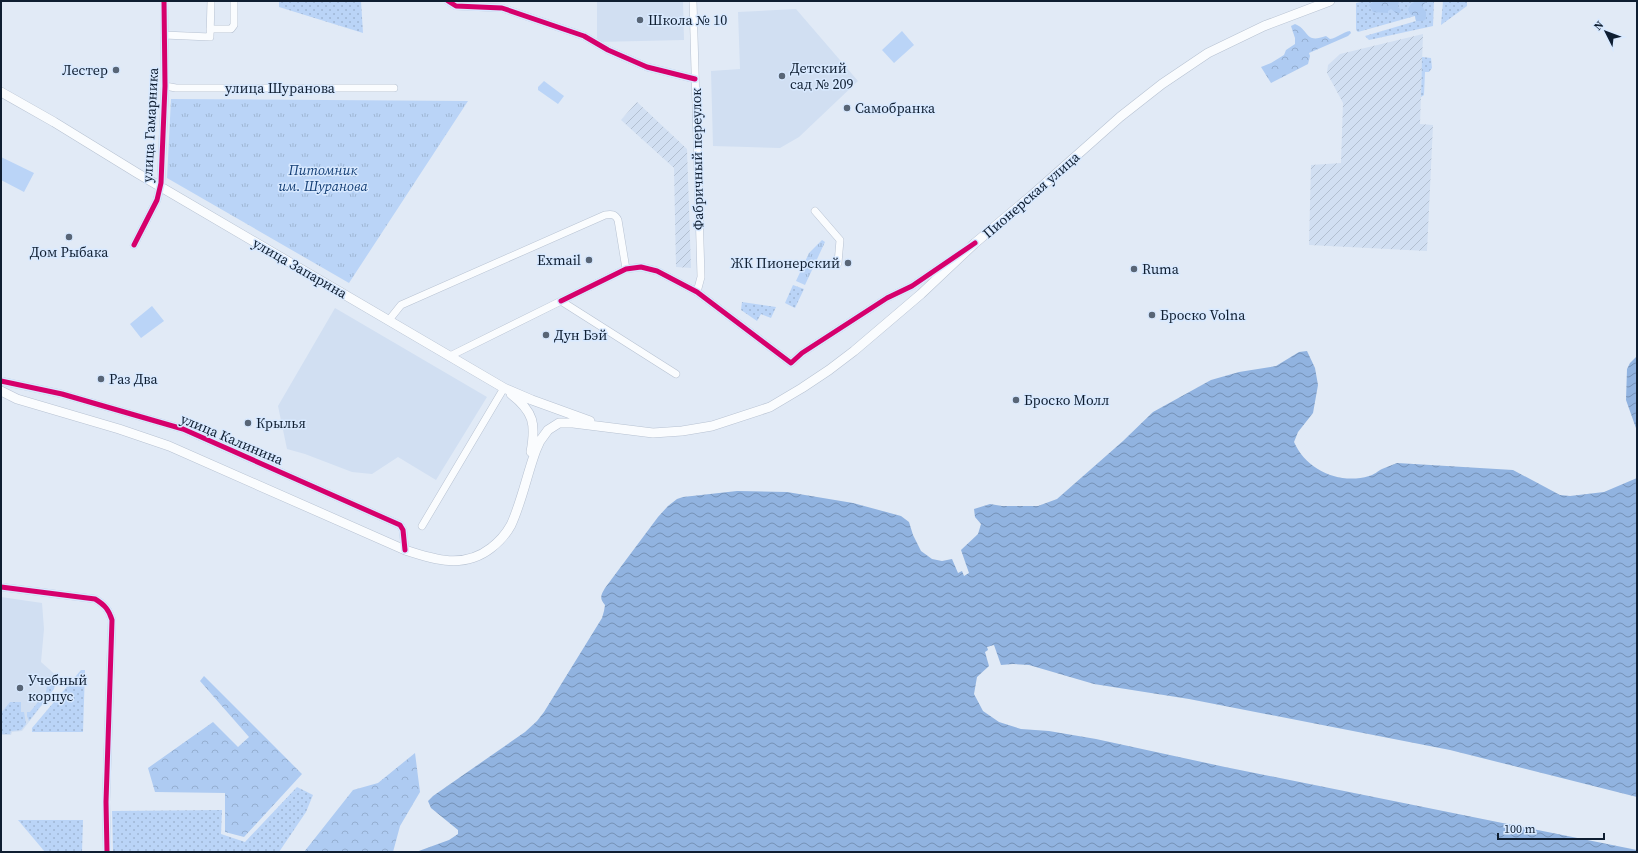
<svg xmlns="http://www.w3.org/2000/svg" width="1638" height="853" font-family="'Source Serif 4',serif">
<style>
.built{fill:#d1dff2}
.industrial{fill:url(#industrial-furrows)}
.grass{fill:url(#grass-dots)}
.forest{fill:url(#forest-crowns)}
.park{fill:url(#park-tufts)}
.pitch{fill:#bad4f7}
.water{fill:url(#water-waves)}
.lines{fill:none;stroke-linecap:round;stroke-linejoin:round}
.minor-casing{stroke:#b7c2d2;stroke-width:8}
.major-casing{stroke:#b7c2d2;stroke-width:10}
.minor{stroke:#fafcfe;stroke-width:7}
.major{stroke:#fafcfe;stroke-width:9}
.cycleway-casing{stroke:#d8e9ff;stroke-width:8}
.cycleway{stroke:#d6006c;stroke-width:5}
.poi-dot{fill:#586576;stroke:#d8e9ff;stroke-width:1.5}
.labels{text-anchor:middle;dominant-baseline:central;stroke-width:3;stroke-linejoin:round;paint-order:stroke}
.poi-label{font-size:14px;fill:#0f1e31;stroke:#d8e9ff;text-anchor:start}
.street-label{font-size:14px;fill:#0f1e31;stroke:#d8e9ff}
.park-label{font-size:14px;font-style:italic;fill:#133e75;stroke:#d8e9ff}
</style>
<defs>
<pattern id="industrial-furrows" width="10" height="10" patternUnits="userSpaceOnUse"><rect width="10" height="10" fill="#d1dff2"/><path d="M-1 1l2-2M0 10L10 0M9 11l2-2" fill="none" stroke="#b2bfd0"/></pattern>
<pattern id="grass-dots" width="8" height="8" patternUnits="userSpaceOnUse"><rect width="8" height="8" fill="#bad4f7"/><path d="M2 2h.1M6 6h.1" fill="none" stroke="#9fb6d4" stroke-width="1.8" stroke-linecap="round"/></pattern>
<pattern id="forest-crowns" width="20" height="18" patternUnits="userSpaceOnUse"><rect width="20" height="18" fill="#aecbf2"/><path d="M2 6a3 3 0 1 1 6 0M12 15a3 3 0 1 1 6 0" fill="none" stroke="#94aed0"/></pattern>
<pattern id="park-tufts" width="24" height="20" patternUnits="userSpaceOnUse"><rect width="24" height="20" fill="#bad4f7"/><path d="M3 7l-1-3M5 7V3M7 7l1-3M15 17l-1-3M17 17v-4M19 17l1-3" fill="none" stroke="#9fb6d4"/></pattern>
<pattern id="water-waves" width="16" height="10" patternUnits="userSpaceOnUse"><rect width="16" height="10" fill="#91b3e0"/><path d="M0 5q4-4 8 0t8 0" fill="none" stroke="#7591b6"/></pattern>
</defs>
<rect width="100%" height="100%" fill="#e1eaf6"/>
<path class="built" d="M 597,1 L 683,1 L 684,40 L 597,42 Z
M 796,9 L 858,81 L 799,137 L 780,148 L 713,146 L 711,71 L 740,69 L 738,12 Z
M 335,308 L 487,397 L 436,480 L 398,457 L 372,474 L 352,472 L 305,454 L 287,449 L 278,406 Z
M 1,597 L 42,603 L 44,629 L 41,662 L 58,677 L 46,698 L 46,700 L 22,731 L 12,732 L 11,735 L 1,735 Z"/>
<path class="industrial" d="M 1423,34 L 1420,124 L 1433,125 L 1427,251 L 1309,245 L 1311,165 L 1341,163 L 1343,103 L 1327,73 L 1328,65 L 1340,54 Z
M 637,102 L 687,149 L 691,268 L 676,267 L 674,168 L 621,120 Z"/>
<path class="grass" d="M 279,1 L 361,1 L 363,33 L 279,7 Z
M 1366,1 L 1434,1 L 1433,26 L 1369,40 L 1365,36 L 1416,21 L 1415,16 L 1358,32 L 1356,30 L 1356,3 Z
M 1443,1 L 1467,1 L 1467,6 L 1441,25 Z
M 1422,57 L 1431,58 L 1432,68 L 1429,72 L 1425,72 L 1424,95 L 1421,97 Z
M 793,285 L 804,289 L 795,308 L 785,303 Z
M 742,302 L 776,307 L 771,318 L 761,314 L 757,321 L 741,310 Z
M 81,670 L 85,670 L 83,732 L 32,732 L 32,728 Z
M 48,680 L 55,685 L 54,689 L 29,721 L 27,716 L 27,712 L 30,712 L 46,692 Z
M 10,702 L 21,702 L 21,712 L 24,712 L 26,724 L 21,730 L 11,731 L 10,734 L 1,734 L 1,713 Z
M 297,787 L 313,795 L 306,812 L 279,852 L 113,852 L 112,811 L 222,810 L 221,834 L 245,842 Z
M 18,820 L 83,820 L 82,852 L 45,852 Z"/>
<path class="forest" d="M 1374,1 L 1399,1 L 1398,7 L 1401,10 L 1400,13 L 1396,13 L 1391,9 L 1388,11 L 1388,13 L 1373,12 L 1369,5 Z
M 1416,1 L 1425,1 L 1425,3 L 1422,6 L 1426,12 L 1426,19 L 1423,21 L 1416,21 L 1415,16 L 1410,14 L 1408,9 L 1411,4 Z
M 1295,24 C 1310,30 1304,44 1326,36 L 1330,39 C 1337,38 1343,32 1350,31 L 1351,33 L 1348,36 L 1309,53 L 1310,56 L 1308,64 L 1271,83 L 1261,67 L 1271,63 L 1284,55 L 1286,50 L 1295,44 L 1295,38 L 1291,26 Z
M 204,676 L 302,774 L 244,837 L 225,832 L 225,793 L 155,792 L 148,768 L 213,722 L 238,747 L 249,737 L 200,681 Z
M 415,753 L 420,792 L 400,826 L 393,852 L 304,852 L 353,790 L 378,783 Z"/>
<path class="park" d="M 171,99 L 468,101 L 349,283 L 167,178 Z
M 822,240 L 825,242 L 805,285 L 796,281 L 809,253 Z"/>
<path class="pitch" d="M 902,31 L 914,45 L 894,63 L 882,50 Z
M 544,81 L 564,96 L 558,104 L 538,90 L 538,87 Z
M 1,157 L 34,173 L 24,192 L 1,180 Z
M 152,306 L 164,321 L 141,338 L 130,324 Z"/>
<path class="water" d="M 1307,351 L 1315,368 L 1318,385 L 1313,413 L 1298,432 L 1294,442 C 1306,470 1340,485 1369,476 C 1374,475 1378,471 1382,469 C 1387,467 1392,465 1397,463 L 1513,470 L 1560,495 L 1570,496 L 1604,492 L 1637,478 L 1637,797 L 1450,750 L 1189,699 L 1094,684 L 1029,665 L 1013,664 L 1001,665 L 994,645 L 987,647 L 988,650 L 985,652 L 989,666 L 977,677 L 974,694 L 983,711 L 999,722 L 1021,729 L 1049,731 L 1096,739 L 1225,767 L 1637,850 L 1637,852 L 416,852 L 449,840 L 458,834 L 458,830 L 431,808 L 428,801 L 433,796 L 525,732 L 537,721 L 544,712 L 602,618 L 604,611 L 605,605 C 599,598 601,595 605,588 L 658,517 L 668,506 L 677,499 L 683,497 L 737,491 L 787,492 L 853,503 L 901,516 L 909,522 L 913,535 L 921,551 L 932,559 L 942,561 L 952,559 L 958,573 L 962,571 L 964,576 L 969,573 L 961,550 L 978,534 L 981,524 L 975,517 L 974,509 L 990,504 L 1002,506 L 1038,506 L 1057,499 L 1123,441 L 1153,412 L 1211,380 L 1239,372 L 1276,366 L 1299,352 Z
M 1637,356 L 1637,431 L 1626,400 L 1627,369 L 1630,363 Z"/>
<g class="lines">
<g class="minor-casing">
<path id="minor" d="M 448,1 L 456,6 L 502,8 L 584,36 L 608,50 L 647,67 L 695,79
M 693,1 L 701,277 L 697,292
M 210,29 L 231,29 L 234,25 L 234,1
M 164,35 L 210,37 L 211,1
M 165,86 L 176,88 L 394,88
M 815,211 L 840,240 L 838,263
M 134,245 L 157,200 L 161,183 L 165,86 L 164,1
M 561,301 L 626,269 L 641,267 L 657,271 L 697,292 L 791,363 L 802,353 L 887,298 L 912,286 L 958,255
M 389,320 L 401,305 L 605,215 C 612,214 615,214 618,220 L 626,269
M 450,356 L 561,301 L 676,374
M 1,381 L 62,394 L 183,429 L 400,525 L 403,530 L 405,550
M 422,526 L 504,388
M 1,587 L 95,599 C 105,605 109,610 112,620 L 106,802 L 107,852"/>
</g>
<g class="major-casing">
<path id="major" d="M 1,92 L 54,122 L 137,173 L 504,388 L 532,400 L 590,421
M 1,391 L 17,399 L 119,429 L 169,446 L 405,550 C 435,560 464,569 491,548 C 499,542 506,534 511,525 C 522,501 527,474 536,450 L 540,441 L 548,430 L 559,423 L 573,423 L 653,433 L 682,431 L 712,426 L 770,407 L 802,388 L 829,370 L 854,351 L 921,294 L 975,243 L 1031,196 L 1120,117 L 1162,84 L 1208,53 L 1264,26 L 1330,1
M 511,394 C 534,412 536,424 531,452"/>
</g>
<use href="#minor" class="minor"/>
<use href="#major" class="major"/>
<g class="cycleway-casing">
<path id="cycleway" d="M 448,1 L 456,6 L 502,8 L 584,36 L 608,50 L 647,67 L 695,79
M 134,245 L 157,200 L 161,183 L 165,86 L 164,1
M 561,301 L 626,269 L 641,267 L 657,271 L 697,292 L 791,363 L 802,353 L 887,298 L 912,286 L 975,243
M 1,381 L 62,394 L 183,429 L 400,525 L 403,530 L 405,550
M 1,587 L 95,599 C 105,605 109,610 112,620 L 106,802 L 107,852"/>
</g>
<use href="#cycleway" class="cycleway"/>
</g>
<g class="poi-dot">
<circle cx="640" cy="20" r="4"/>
<circle cx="116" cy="70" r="4"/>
<circle cx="782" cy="76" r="4"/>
<circle cx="847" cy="108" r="4"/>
<circle cx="69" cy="237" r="4"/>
<circle cx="589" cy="260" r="4"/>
<circle cx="848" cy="263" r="4"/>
<circle cx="1134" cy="269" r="4"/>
<circle cx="1152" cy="315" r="4"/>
<circle cx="546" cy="335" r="4"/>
<circle cx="101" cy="379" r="4"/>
<circle cx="1016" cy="400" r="4"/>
<circle cx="248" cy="423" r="4"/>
<circle cx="20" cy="688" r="4"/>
</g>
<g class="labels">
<g class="poi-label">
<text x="648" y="20">Школа № 10</text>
<text x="790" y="68">Детский<tspan x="790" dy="16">сад № 209</tspan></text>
<text x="108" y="70" text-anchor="end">Лестер</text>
<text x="855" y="108">Самобранка</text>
<text x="69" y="252" text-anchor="middle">Дом Рыбака</text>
<text x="581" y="260" text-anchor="end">Exmail</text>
<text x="840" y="263" text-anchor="end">ЖК Пионерский</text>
<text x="1142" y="269">Ruma</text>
<text x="1160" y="315">Броско Volna</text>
<text x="554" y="335">Дун Бэй</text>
<text x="109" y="379">Раз Два</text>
<text x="1024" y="400">Броско Молл</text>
<text x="256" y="423">Крылья</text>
<text x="28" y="680">Учебный<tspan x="28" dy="16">корпус</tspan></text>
</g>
<g class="street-label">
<text x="280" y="88">улица Шуранова</text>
<text transform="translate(150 125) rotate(-87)">улица Гамарника</text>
<text transform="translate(697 159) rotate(-91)">Фабричный переулок</text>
<text transform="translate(1031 195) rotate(-41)">Пионерская улица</text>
<text transform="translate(300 268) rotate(30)">улица Запарина</text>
<text transform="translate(232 439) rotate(23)">улица Калинина</text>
</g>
<g class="park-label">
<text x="323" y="170">Питомник<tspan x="323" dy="16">им. Шуранова</tspan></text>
</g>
</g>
<rect width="1638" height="853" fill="none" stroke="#0f1e31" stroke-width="4"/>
<g transform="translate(1606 32) rotate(312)" stroke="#d8e9ff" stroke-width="3" paint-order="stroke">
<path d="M0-3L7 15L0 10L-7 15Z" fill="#0f1e31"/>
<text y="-6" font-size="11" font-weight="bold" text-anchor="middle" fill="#0f1e31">N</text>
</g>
<path d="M1498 833v6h106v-6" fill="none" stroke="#0f1e31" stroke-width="2"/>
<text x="1504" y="833" font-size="12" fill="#0f1e31" stroke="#d8e9ff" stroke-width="3" paint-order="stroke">100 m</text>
</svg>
